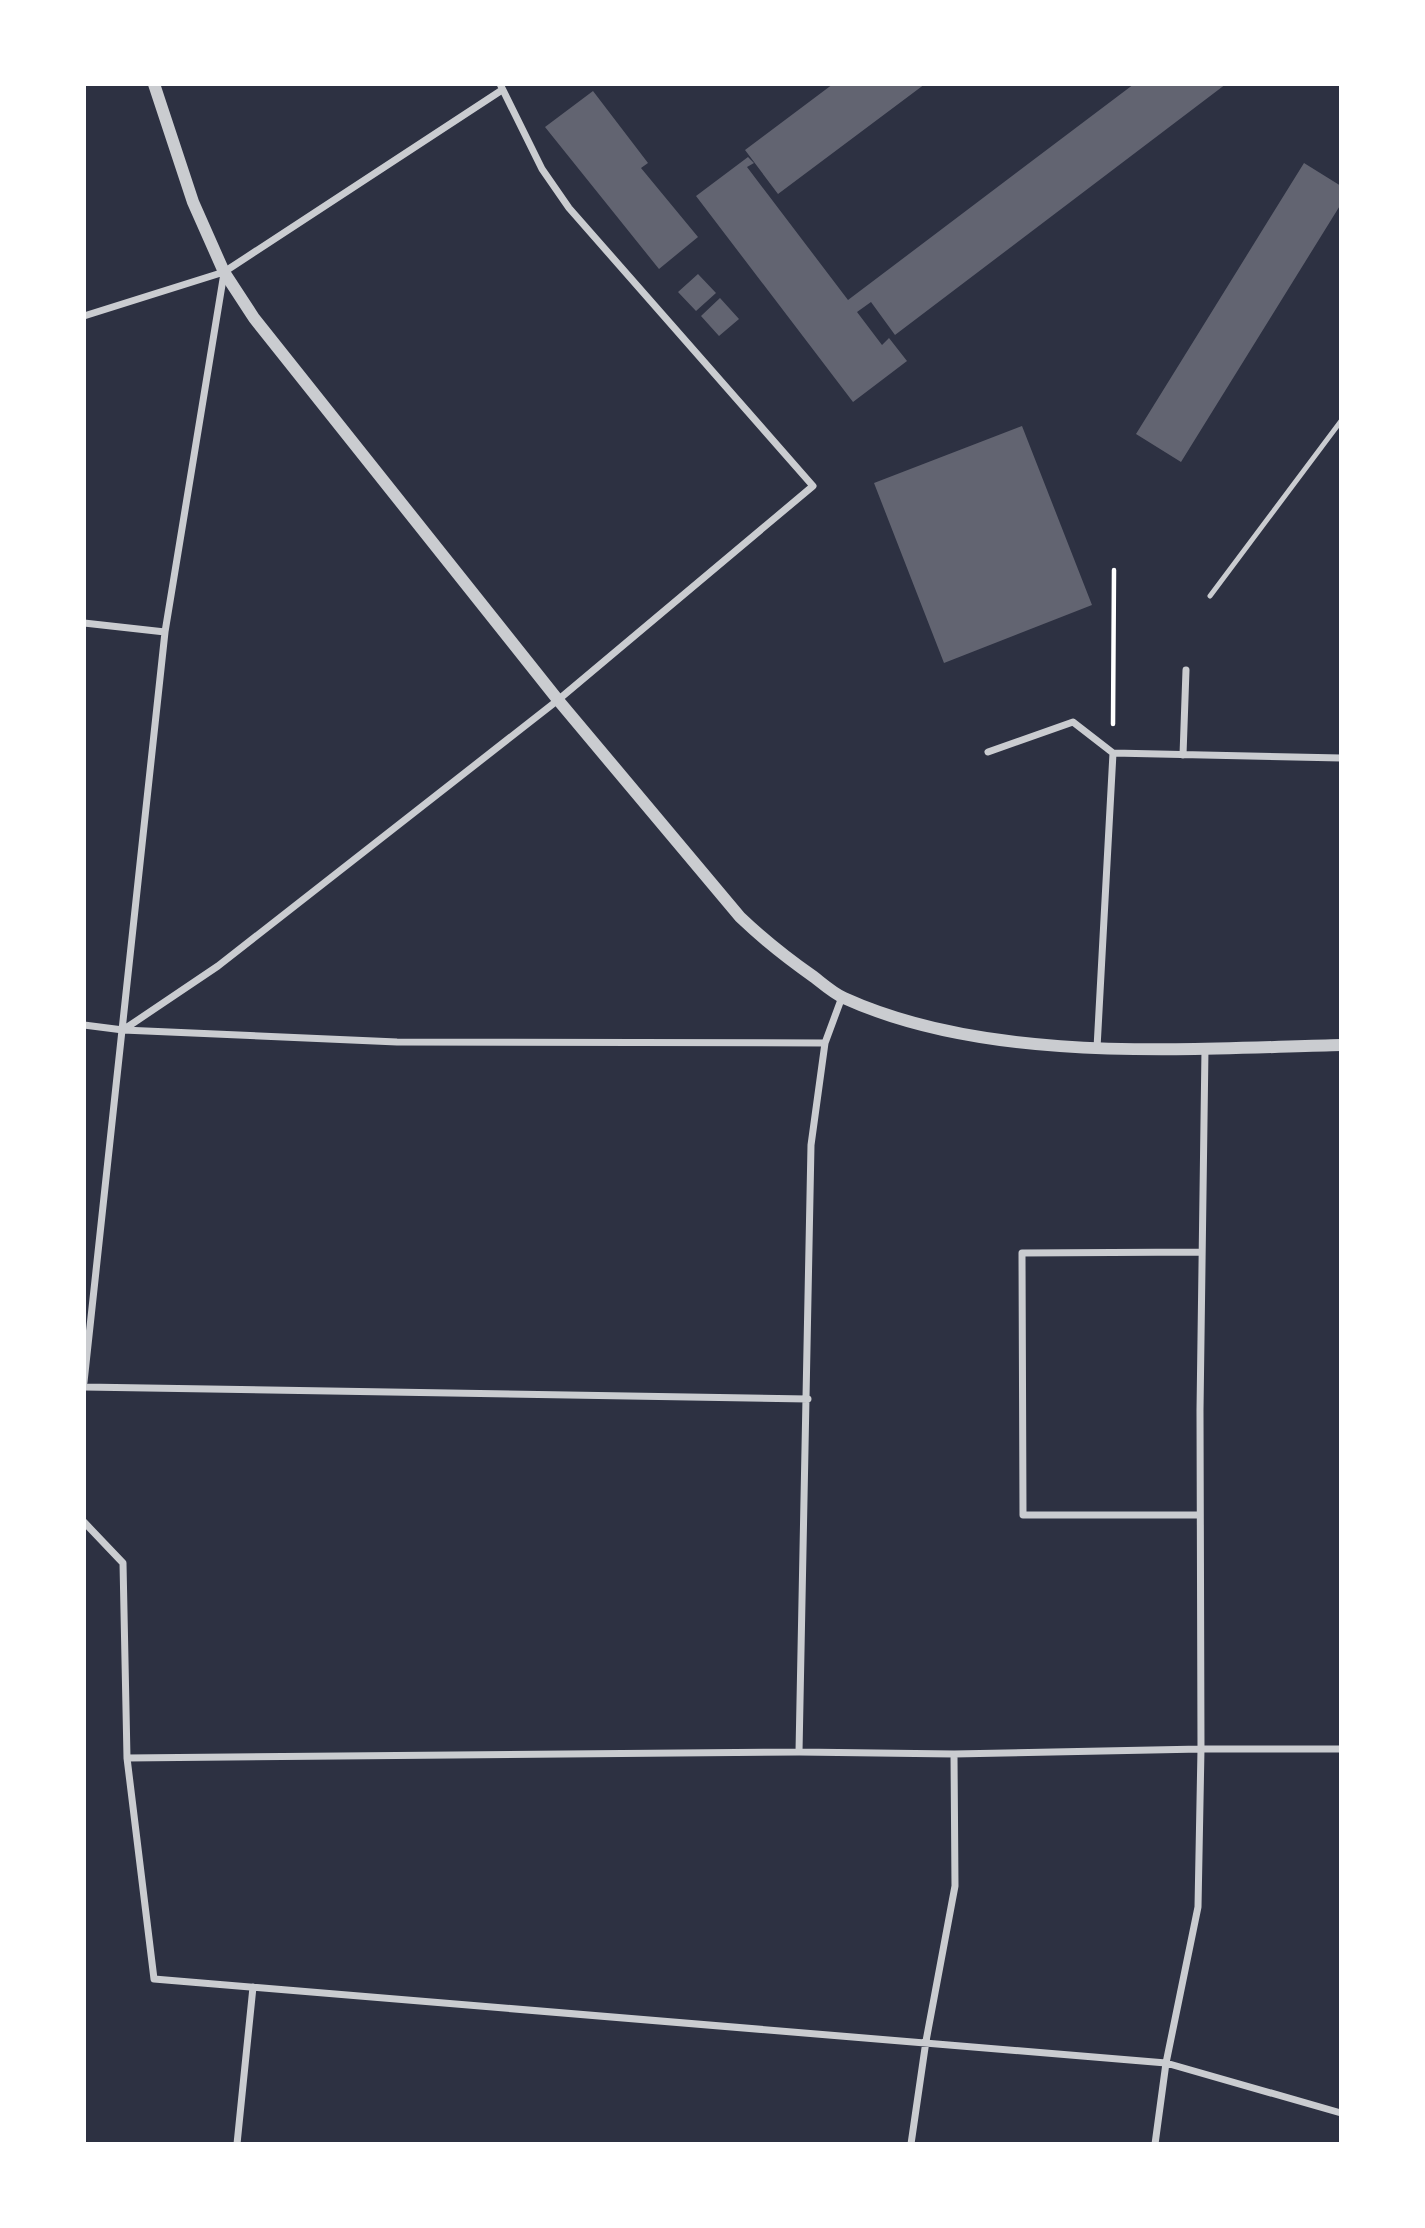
<svg xmlns="http://www.w3.org/2000/svg" width="1425" height="2228" font-family="Manrope,sans-serif">
<style>
.building{fill:#626471}
.lines{fill:none;stroke-linecap:round;stroke-linejoin:round}
.path{stroke:#fff;stroke-width:4.5}
.service{stroke:#caccd0;stroke-width:5}
.minor{stroke:#caccd0;stroke-width:7}
.tertiary{stroke:#caccd0;stroke-width:12}
</style>
<rect width="100%" height="100%" fill="#2d3142"/>
<path class="building" d="M 833,84 L 925,84 L 778,194 L 745,150 Z
M 1134,84 L 1226,84 L 895,335 L 871,302 L 857,312 L 882,345 L 889,338 L 907,361 L 853,402 L 696,196 L 748,157 L 754,163 L 747,167 L 848,300 Z
M 593,91 L 648,163 L 641,168 L 698,237 L 659,269 L 545,127 Z
M 1304,163 L 1341,186 L 1341,204 L 1181,462 L 1136,434 Z
M 698,274 L 716,293 L 696,311 L 678,292 Z
M 720,298 L 739,319 L 719,336 L 701,316 Z
M 1022,426 L 1092,605 L 944,663 L 874,483 Z"/>
<g class="lines">
<path class="path" d="M 1113,724 L 1114,570"/>
<path class="service" d="M 1210,596 L 1341,421"/>
<path class="minor" d="M 84,316 L 224,272 L 502,90
M 84,623 L 165,632
M 988,752 L 1073,722 L 1113,753
M 1183,755 L 1186,670
M 84,1025 L 123,1030 L 397,1042 L 825,1043
M 123,1030 L 218,966 L 558,700 L 813,486 L 569,208 L 542,169 L 500,84
M 1097,1048 L 1113,753 L 1341,758
M 84,1382 L 165,632 L 224,273
M 84,1387 L 808,1399
M 1199,1515 L 1023,1515 L 1022,1253 L 1202,1252
M 84,1522 L 123,1563 L 127,1758 L 154,1979 L 1166,2063 L 1341,2113
M 799,1752 L 811,1145 L 825,1043 L 842,997
M 127,1758 L 799,1752 L 954,1754 L 1201,1749 L 1341,1749
M 237,2144 L 253,1987
M 911,2144 L 926,2041 L 955,1886 L 954,1754
M 1155,2144 L 1166,2063 L 1198,1907 L 1201,1749 L 1200,1410 L 1205,1049"/>
<path class="tertiary" d="M 154,84 L 193,202 L 224,272 L 254,318 L 558,700 L 740,917 C 763,939 787,958 814,977 C 823,984 833,993 844,998 C 989,1064 1185,1049 1341,1045"/>
</g>
<rect width="1425" height="2228" fill="none" stroke="#ffffff" stroke-width="172"/>
</svg>
